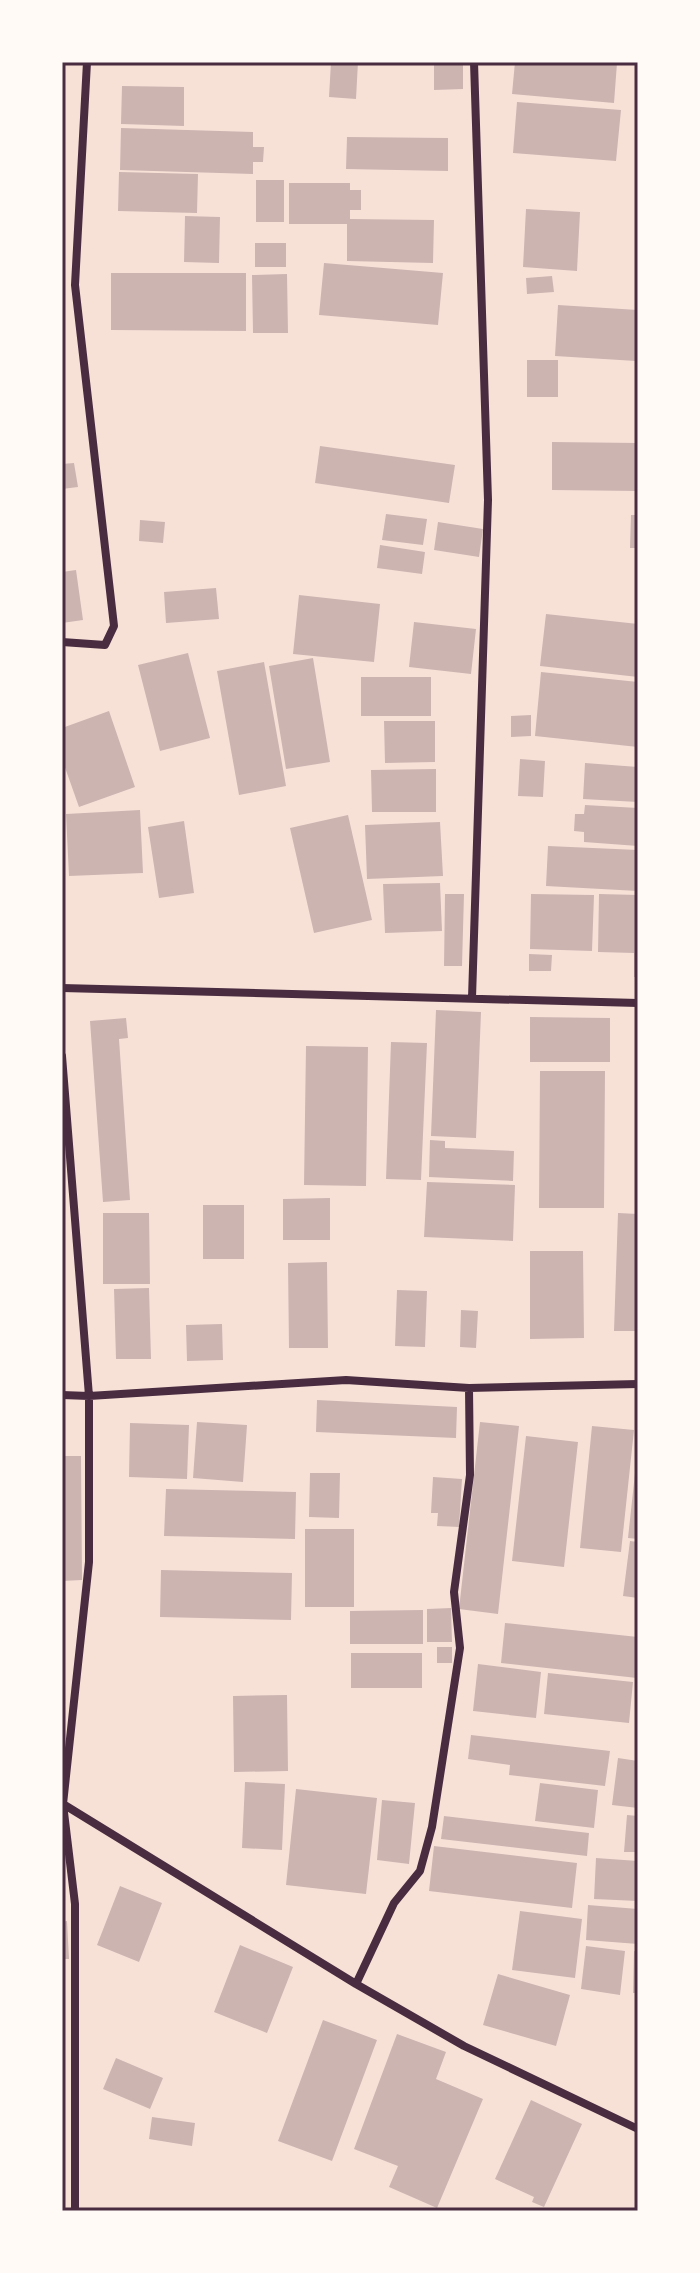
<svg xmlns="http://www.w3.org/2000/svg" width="700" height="2273" font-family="Karla,sans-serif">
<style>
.building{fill:#ccb4b1}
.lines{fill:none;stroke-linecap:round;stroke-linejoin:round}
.minor{stroke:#4a2c40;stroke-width:8}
.neatline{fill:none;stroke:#4a2c40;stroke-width:3}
</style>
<rect width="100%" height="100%" fill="#f7e1d7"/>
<path class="building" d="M 331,62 L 358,62 L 356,99 L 329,97 Z
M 434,62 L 463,62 L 463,89 L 434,90 Z
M 515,62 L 617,63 L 614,103 L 512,94 Z
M 122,86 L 184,87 L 184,126 L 121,124 Z
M 517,102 L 621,110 L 616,161 L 513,153 Z
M 121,128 L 253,132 L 253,147 L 264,147 L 263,162 L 253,162 L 253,174 L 120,170 Z
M 347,137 L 448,138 L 448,171 L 346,169 Z
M 119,172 L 198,174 L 197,213 L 118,211 Z
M 256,180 L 284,180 L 284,222 L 256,222 Z
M 289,183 L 350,183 L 350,190 L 361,190 L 361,210 L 350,210 L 350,219 L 434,220 L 433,263 L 347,261 L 347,224 L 289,224 Z
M 526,209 L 580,212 L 577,271 L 523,267 Z
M 185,216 L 220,217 L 219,263 L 184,262 Z
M 255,243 L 286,243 L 286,267 L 255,267 Z
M 324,263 L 443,273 L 438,325 L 319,315 Z
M 111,273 L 246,273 L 246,331 L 111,330 Z
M 287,274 L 288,333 L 253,333 L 252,275 Z
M 552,276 L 554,292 L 527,294 L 526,278 Z
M 558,305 L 638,310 L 636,361 L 555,356 Z
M 527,360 L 558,360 L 558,397 L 527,397 Z
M 552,442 L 638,443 L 638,491 L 552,490 Z
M 320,446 L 455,465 L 449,503 L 315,483 Z
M 74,463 L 78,487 L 62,489 L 62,464 Z
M 386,514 L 427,519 L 423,545 L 382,540 Z
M 631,515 L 638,515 L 638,548 L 630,548 Z
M 140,520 L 165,522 L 163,543 L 139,541 Z
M 438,522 L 483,529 L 479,557 L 434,550 Z
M 380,545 L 425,552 L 422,574 L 377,568 Z
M 76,570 L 83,620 L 62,623 L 62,572 Z
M 216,588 L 219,619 L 166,623 L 164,592 Z
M 299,595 L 380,604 L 374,662 L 293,654 Z
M 546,614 L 638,624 L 638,677 L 540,666 Z
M 414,622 L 476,629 L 471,674 L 409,667 Z
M 188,653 L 210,738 L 160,751 L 138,665 Z
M 313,658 L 330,762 L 286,769 L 269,666 Z
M 264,662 L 286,786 L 239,795 L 217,671 Z
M 541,672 L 638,682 L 638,747 L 535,736 Z
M 361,677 L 431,677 L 431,716 L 361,716 Z
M 109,711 L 135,787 L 79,807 L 62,759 L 62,728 Z
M 531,715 L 531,736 L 511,737 L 511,716 Z
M 384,721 L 435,721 L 435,762 L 385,763 Z
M 520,759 L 545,761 L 543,797 L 518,796 Z
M 585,763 L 638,767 L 638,802 L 583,799 Z
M 436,769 L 436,812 L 372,812 L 371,770 Z
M 585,805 L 638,808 L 638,846 L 584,842 L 584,832 L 574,831 L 575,814 L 584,814 Z
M 140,810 L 143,873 L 69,876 L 66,814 Z
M 348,815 L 372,920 L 314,933 L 290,828 Z
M 184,821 L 194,893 L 159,898 L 148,827 Z
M 440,822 L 443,876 L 367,879 L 365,825 Z
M 548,846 L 638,850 L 638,891 L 546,886 Z
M 440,883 L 442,931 L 385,933 L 383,884 Z
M 445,894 L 464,894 L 462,966 L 444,966 Z
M 531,894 L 594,895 L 592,951 L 530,949 Z
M 599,894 L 638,895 L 638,977 L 634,977 L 634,953 L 598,952 Z
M 529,954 L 552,955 L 551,971 L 529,971 Z
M 436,1010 L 481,1012 L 476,1138 L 431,1136 Z
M 530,1017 L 610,1018 L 610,1062 L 530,1062 Z
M 126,1018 L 128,1038 L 119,1039 L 130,1200 L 103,1202 L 90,1021 Z
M 391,1042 L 427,1043 L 421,1180 L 386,1179 Z
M 306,1046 L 368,1047 L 366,1186 L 304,1185 Z
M 540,1071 L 605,1071 L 604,1208 L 539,1208 Z
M 430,1140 L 445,1141 L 445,1148 L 514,1151 L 513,1181 L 429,1177 Z
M 427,1182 L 515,1185 L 513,1241 L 424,1237 Z
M 330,1198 L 330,1240 L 283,1240 L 283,1199 Z
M 203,1205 L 244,1205 L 244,1259 L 203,1259 Z
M 103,1213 L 149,1213 L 150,1284 L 103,1284 Z
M 618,1213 L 638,1214 L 638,1331 L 614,1331 Z
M 530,1251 L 583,1251 L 584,1338 L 530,1339 Z
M 327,1262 L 328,1348 L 289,1348 L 288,1263 Z
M 149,1288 L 151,1359 L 116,1359 L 114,1289 Z
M 397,1290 L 427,1291 L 425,1347 L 395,1346 Z
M 461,1310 L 478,1311 L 476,1348 L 460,1347 Z
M 222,1324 L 223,1360 L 187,1361 L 186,1325 Z
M 317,1400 L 457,1407 L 456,1438 L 316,1432 Z
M 197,1422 L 247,1425 L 243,1482 L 193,1478 Z
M 480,1422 L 519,1426 L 498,1614 L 459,1609 Z
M 130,1423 L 189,1425 L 187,1479 L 129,1477 Z
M 592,1426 L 634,1430 L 621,1552 L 580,1548 Z
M 526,1436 L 578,1442 L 564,1567 L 512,1561 Z
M 62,1456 L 81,1456 L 82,1580 L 62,1581 Z
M 636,1464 L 638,1464 L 638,1539 L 628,1538 Z
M 310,1473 L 340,1473 L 339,1518 L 309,1517 Z
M 433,1477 L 462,1479 L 459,1527 L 437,1526 L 438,1513 L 431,1513 Z
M 166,1489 L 296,1492 L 295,1539 L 164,1536 Z
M 305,1529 L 354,1529 L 354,1607 L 305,1607 Z
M 630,1541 L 638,1542 L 638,1598 L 623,1596 Z
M 161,1570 L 292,1573 L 291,1620 L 160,1617 Z
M 451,1608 L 452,1642 L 427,1642 L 427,1609 Z
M 423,1610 L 423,1644 L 350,1644 L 350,1611 Z
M 505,1623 L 638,1637 L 637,1678 L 501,1663 Z
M 437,1647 L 452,1647 L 452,1663 L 437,1663 Z
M 351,1653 L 422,1653 L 422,1688 L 351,1688 Z
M 478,1664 L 541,1672 L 536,1718 L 473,1711 Z
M 548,1673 L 633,1682 L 629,1723 L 544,1714 Z
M 287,1695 L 288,1771 L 234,1772 L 233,1696 Z
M 471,1735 L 610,1751 L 605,1786 L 509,1775 L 510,1765 L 468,1759 Z
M 618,1758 L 638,1761 L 638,1808 L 612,1805 Z
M 245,1782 L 285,1784 L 282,1850 L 242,1848 Z
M 540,1783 L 598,1790 L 594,1828 L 535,1821 Z
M 296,1789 L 377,1798 L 366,1894 L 286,1885 Z
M 382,1800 L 415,1803 L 409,1864 L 377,1860 Z
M 627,1815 L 638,1816 L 638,1852 L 624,1852 Z
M 444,1816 L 589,1833 L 587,1856 L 441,1839 Z
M 434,1846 L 577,1863 L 572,1908 L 429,1891 Z
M 596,1858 L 638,1861 L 638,1901 L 594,1899 Z
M 120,1886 L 162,1903 L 139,1962 L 97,1945 Z
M 588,1905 L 638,1909 L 638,1944 L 586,1940 Z
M 520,1911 L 582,1919 L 575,1978 L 512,1970 Z
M 67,1921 L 69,1959 L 62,1959 L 62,1922 Z
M 240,1945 L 293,1967 L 267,2033 L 214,2012 Z
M 586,1946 L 625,1951 L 620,1995 L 581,1989 Z
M 634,1951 L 638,1952 L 638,1993 L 633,1993 Z
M 498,1974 L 570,1995 L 556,2046 L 483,2025 Z
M 323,2020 L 377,2040 L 332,2161 L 278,2141 Z
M 397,2034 L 446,2052 L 436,2079 L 483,2099 L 437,2208 L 389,2187 L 398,2166 L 354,2149 Z
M 116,2058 L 163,2078 L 150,2109 L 103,2089 Z
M 531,2100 L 582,2124 L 544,2207 L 532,2202 L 534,2197 L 495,2179 Z
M 152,2117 L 195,2123 L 192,2146 L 149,2139 Z"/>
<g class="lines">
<path class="minor" d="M 62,642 L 105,645 L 114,626 L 75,285 L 87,62
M 62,988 L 638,1003
M 472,998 L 488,500 L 474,62
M 62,1056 L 89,1396 L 89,1562 L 63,1804 L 356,1984 L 464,2046 L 638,2129
M 62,1395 L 89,1396 L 346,1380 L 469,1388 L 638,1384
M 63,1804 L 75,1904 L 75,2211
M 356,1984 L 394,1903 L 420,1871 L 432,1827 L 460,1648 L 454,1592 L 470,1475 L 469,1388"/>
</g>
<rect width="700" height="2273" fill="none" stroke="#fffaf5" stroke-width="128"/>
<rect x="64" y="64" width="572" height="2145" class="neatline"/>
</svg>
